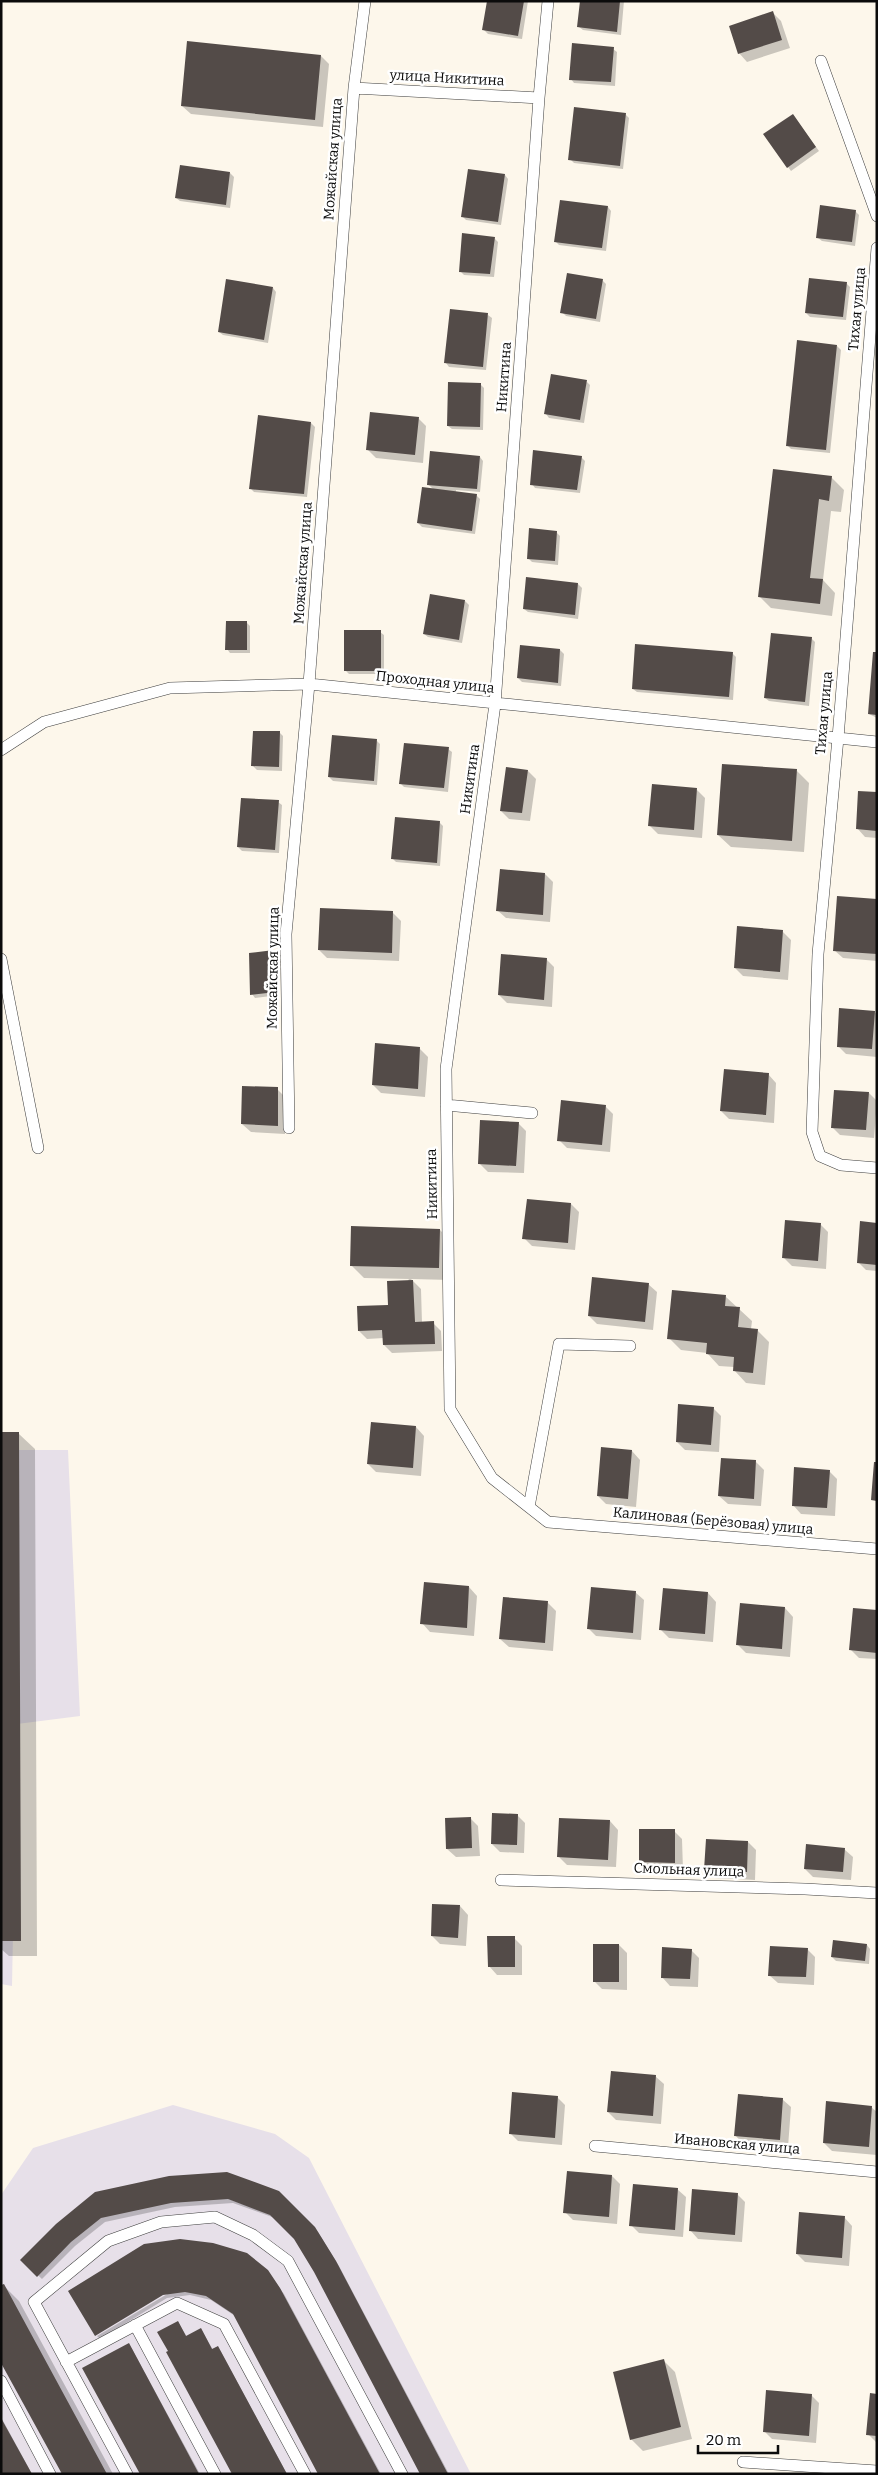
<svg xmlns="http://www.w3.org/2000/svg" width="878" height="2475" font-family="Bitter,serif">
<style>
.industrial{fill:#e7e0e9}
.shadow{fill:#0003}
.building{fill:#534b48}
.lines{fill:none;stroke-linecap:round;stroke-linejoin:round}
.lane-casing{stroke:#3e3e3e;stroke-width:12}
.lane{stroke:#fff;stroke-width:11}
.labels{text-anchor:middle;dominant-baseline:central;stroke-width:5;stroke-linejoin:round;paint-order:stroke}
.street-label{font-size:14px;fill:#0b0b0b;stroke:#fff}
</style>
<rect width="100%" height="100%" fill="#fdf7eb"/>
<path class="industrial" d="M 1,1450 L 68,1450 L 80,1716 L 17,1724 L 12,1986 L 1,1984 Z
M 173,2105 L 275,2134 L 309,2158 L 471,2474 L 1,2474 L 1,2195 L 33,2148 Z"/>
<path class="shadow" d="M 489,1 L 528,1 L 522,39 L 488,34 L 484,30 Z
M 582,1 L 624,1 L 621,35 L 583,30 L 579,27 Z
M 773,13 L 781,21 L 790,48 L 747,62 L 739,53 Z
M 613,49 L 617,52 L 615,86 L 574,83 L 571,79 Z
M 321,56 L 329,64 L 323,127 L 191,114 L 182,106 Z
M 625,114 L 629,118 L 623,169 L 574,163 L 570,159 Z
M 793,115 L 819,151 L 791,171 L 788,167 Z
M 181,166 L 230,173 L 234,177 L 230,208 L 180,201 L 176,198 Z
M 505,175 L 508,179 L 501,225 L 466,220 L 462,216 Z
M 608,207 L 611,211 L 606,251 L 559,245 L 555,241 Z
M 855,211 L 859,215 L 855,246 L 822,241 L 818,238 Z
M 494,238 L 498,242 L 494,277 L 464,275 L 460,271 Z
M 602,280 L 606,284 L 600,322 L 566,316 L 562,312 Z
M 846,283 L 850,287 L 846,320 L 810,317 L 806,313 Z
M 273,288 L 276,292 L 268,343 L 223,335 L 219,332 Z
M 488,315 L 492,318 L 486,370 L 449,367 L 446,363 Z
M 837,346 L 841,350 L 830,453 L 791,449 L 787,445 Z
M 587,382 L 590,385 L 584,423 L 549,418 L 546,414 Z
M 480,384 L 484,388 L 483,430 L 452,429 L 448,426 Z
M 418,418 L 426,426 L 423,463 L 376,458 L 368,450 Z
M 311,423 L 315,427 L 307,497 L 254,492 L 250,488 Z
M 480,457 L 483,461 L 480,492 L 456,490 L 456,493 L 476,495 L 480,499 L 475,534 L 422,527 L 418,523 L 433,489 L 428,484 Z
M 581,457 L 585,461 L 580,493 L 535,488 L 532,484 Z
M 831,477 L 844,490 L 841,512 L 831,511 L 823,580 L 835,593 L 832,616 L 771,608 L 759,596 Z
M 556,532 L 560,536 L 558,565 L 532,562 L 528,558 Z
M 578,584 L 582,588 L 578,619 L 528,612 L 524,609 Z
M 465,601 L 469,605 L 462,643 L 428,637 L 424,634 Z
M 246,622 L 250,626 L 250,653 L 230,653 L 227,649 Z
M 380,632 L 384,635 L 384,674 L 349,674 L 345,670 Z
M 811,638 L 815,642 L 809,706 L 769,701 L 765,698 Z
M 560,650 L 564,654 L 561,686 L 522,682 L 518,678 Z
M 732,653 L 736,657 L 733,700 L 637,692 L 633,689 Z
M 877,653 L 877,718 L 869,714 Z
M 279,732 L 283,736 L 282,771 L 257,770 L 253,766 Z
M 377,741 L 380,744 L 377,785 L 333,781 L 329,777 Z
M 448,749 L 452,752 L 448,792 L 404,787 L 400,783 Z
M 528,771 L 536,779 L 530,821 L 509,819 L 501,811 Z
M 797,771 L 809,783 L 804,852 L 731,847 L 718,835 Z
M 697,790 L 705,798 L 702,838 L 658,834 L 650,826 Z
M 877,793 L 877,838 L 865,837 L 857,828 Z
M 278,802 L 282,805 L 279,853 L 242,851 L 238,847 Z
M 439,822 L 443,826 L 440,866 L 396,862 L 392,858 Z
M 545,874 L 553,882 L 550,922 L 506,918 L 497,910 Z
M 877,901 L 877,961 L 843,958 L 834,950 Z
M 393,913 L 401,921 L 399,961 L 327,958 L 319,950 Z
M 782,931 L 791,940 L 788,980 L 743,976 L 735,968 Z
M 274,951 L 277,955 L 279,995 L 255,998 L 252,994 Z
M 546,959 L 554,967 L 552,1007 L 507,1003 L 499,995 Z
M 874,1012 L 877,1014 L 877,1057 L 846,1054 L 838,1046 Z
M 420,1049 L 428,1057 L 425,1097 L 381,1093 L 373,1085 Z
M 768,1074 L 776,1083 L 774,1123 L 729,1119 L 721,1111 Z
M 277,1089 L 285,1097 L 285,1134 L 251,1132 L 242,1124 Z
M 869,1093 L 877,1101 L 874,1138 L 840,1135 L 832,1127 Z
M 605,1106 L 613,1114 L 610,1152 L 567,1148 L 559,1140 Z
M 518,1123 L 526,1131 L 524,1173 L 488,1172 L 479,1163 Z
M 571,1204 L 579,1212 L 575,1250 L 532,1246 L 524,1238 Z
M 820,1224 L 828,1232 L 826,1269 L 792,1266 L 784,1258 Z
M 877,1224 L 877,1271 L 866,1270 L 858,1262 Z
M 440,1230 L 452,1242 L 451,1280 L 411,1279 L 421,1289 L 422,1323 L 433,1323 L 441,1331 L 442,1351 L 392,1353 L 384,1345 L 384,1338 L 367,1339 L 359,1331 L 389,1306 L 409,1279 L 364,1278 L 352,1266 Z
M 648,1284 L 657,1292 L 653,1330 L 597,1324 L 589,1316 Z
M 726,1297 L 752,1321 L 751,1329 L 757,1330 L 769,1342 L 765,1385 L 746,1383 L 734,1370 L 734,1367 L 719,1366 L 707,1353 L 681,1350 L 669,1338 Z
M 713,1408 L 721,1416 L 719,1452 L 685,1450 L 677,1442 Z
M 416,1427 L 424,1436 L 421,1476 L 376,1472 L 368,1464 Z
M 1,1434 L 19,1434 L 35,1449 L 37,1956 L 9,1956 L 1,1949 Z
M 632,1451 L 640,1460 L 636,1507 L 606,1504 L 598,1496 Z
M 756,1462 L 764,1470 L 761,1506 L 728,1504 L 719,1496 Z
M 829,1471 L 837,1479 L 835,1516 L 801,1514 L 793,1505 Z
M 469,1587 L 477,1596 L 474,1636 L 430,1632 L 422,1623 Z
M 664,1590 L 708,1593 L 716,1602 L 713,1642 L 669,1638 L 661,1630 Z
M 635,1592 L 644,1600 L 641,1640 L 596,1636 L 588,1628 Z
M 548,1603 L 556,1611 L 553,1651 L 509,1647 L 500,1639 Z
M 741,1605 L 785,1608 L 793,1617 L 790,1657 L 746,1653 L 738,1645 Z
M 877,1612 L 877,1659 L 859,1658 L 851,1650 Z
M 517,1815 L 525,1823 L 524,1853 L 500,1852 L 492,1844 Z
M 470,1818 L 478,1826 L 480,1856 L 456,1857 L 447,1849 Z
M 610,1821 L 618,1830 L 616,1867 L 567,1865 L 559,1857 Z
M 674,1831 L 682,1839 L 683,1870 L 648,1870 L 640,1862 Z
M 748,1842 L 756,1850 L 755,1880 L 714,1878 L 706,1870 Z
M 844,1849 L 853,1857 L 851,1880 L 813,1877 L 805,1869 Z
M 460,1906 L 468,1915 L 466,1946 L 440,1944 L 432,1936 Z
M 514,1938 L 522,1946 L 522,1975 L 497,1975 L 489,1966 Z
M 619,1945 L 627,1953 L 627,1990 L 602,1989 L 594,1981 Z
M 867,1945 L 870,1949 L 869,1964 L 836,1961 L 832,1957 Z
M 807,1949 L 815,1957 L 814,1985 L 778,1983 L 769,1975 Z
M 691,1950 L 699,1958 L 698,1987 L 670,1986 L 662,1977 Z
M 655,2076 L 664,2084 L 661,2124 L 616,2120 L 608,2112 Z
M 557,2097 L 565,2105 L 562,2145 L 518,2141 L 510,2133 Z
M 782,2099 L 791,2107 L 788,2147 L 743,2144 L 735,2135 Z
M 871,2107 L 877,2112 L 877,2155 L 832,2151 L 824,2143 Z
M 612,2176 L 620,2184 L 617,2224 L 573,2220 L 565,2212 Z
M 169,2177 L 318,2232 L 339,2266 L 449,2474 L 422,2474 L 315,2272 L 296,2238 L 275,2218 L 233,2203 L 175,2207 L 105,2222 L 75,2246 L 42,2279 L 22,2260 Z
M 677,2189 L 686,2197 L 683,2237 L 639,2233 L 631,2225 Z
M 737,2194 L 745,2202 L 742,2242 L 698,2239 L 690,2230 Z
M 844,2217 L 852,2226 L 849,2266 L 805,2262 L 797,2254 Z
M 271,2276 L 284,2294 L 381,2474 L 320,2474 L 235,2316 L 211,2300 L 190,2295 L 167,2298 L 100,2339 L 97,2336 L 169,2293 L 70,2291 Z
M 3,2285 L 19,2301 L 113,2474 L 63,2474 Z
M 178,2322 L 187,2337 L 201,2329 L 213,2350 L 217,2348 L 221,2352 L 287,2474 L 233,2474 L 159,2333 Z
M 128,2345 L 132,2349 L 200,2474 L 141,2474 Z
M 663,2360 L 675,2372 L 692,2439 L 643,2451 L 631,2439 Z
M 811,2395 L 819,2403 L 816,2443 L 772,2439 L 764,2431 Z
M 877,2395 L 877,2443 L 868,2434 Z
M 1,2417 L 32,2474 L 1,2474 Z"/>
<path class="building" d="M 487,1 L 524,1 L 518,36 L 482,30 Z
M 580,1 L 620,1 L 617,32 L 577,27 Z
M 773,11 L 782,40 L 738,54 L 729,26 Z
M 187,41 L 321,55 L 315,120 L 181,106 Z
M 572,43 L 614,47 L 611,82 L 569,80 Z
M 574,107 L 626,113 L 620,166 L 568,160 Z
M 793,114 L 816,147 L 787,168 L 763,134 Z
M 180,165 L 230,172 L 226,205 L 175,198 Z
M 468,169 L 505,174 L 498,222 L 461,217 Z
M 560,200 L 608,206 L 602,248 L 554,242 Z
M 820,205 L 856,210 L 852,242 L 816,238 Z
M 462,233 L 495,237 L 490,274 L 459,272 Z
M 567,273 L 603,279 L 596,319 L 560,313 Z
M 809,278 L 847,282 L 843,317 L 805,313 Z
M 226,279 L 273,287 L 264,340 L 218,332 Z
M 450,309 L 488,313 L 483,367 L 444,363 Z
M 797,340 L 837,345 L 826,450 L 786,446 Z
M 551,374 L 587,380 L 580,420 L 544,414 Z
M 448,382 L 481,383 L 480,427 L 447,426 Z
M 370,412 L 419,417 L 415,455 L 366,450 Z
M 258,415 L 311,422 L 304,494 L 249,489 Z
M 533,450 L 582,456 L 577,490 L 530,485 Z
M 430,451 L 480,456 L 477,489 L 427,485 Z
M 773,469 L 832,476 L 829,501 L 819,499 L 810,578 L 823,579 L 820,604 L 758,597 Z
M 422,487 L 477,494 L 472,531 L 417,523 Z
M 529,528 L 557,531 L 555,561 L 527,559 Z
M 526,577 L 578,583 L 575,615 L 523,609 Z
M 430,594 L 465,600 L 459,640 L 423,634 Z
M 226,621 L 247,621 L 247,650 L 225,650 Z
M 344,630 L 381,630 L 381,671 L 344,671 Z
M 771,633 L 812,637 L 805,702 L 764,698 Z
M 635,644 L 733,652 L 729,697 L 632,689 Z
M 520,645 L 560,649 L 558,683 L 517,678 Z
M 873,652 L 877,652 L 877,715 L 868,714 Z
M 253,731 L 280,731 L 279,767 L 251,766 Z
M 332,735 L 377,739 L 374,781 L 328,777 Z
M 404,743 L 449,747 L 444,788 L 399,784 Z
M 722,764 L 797,769 L 792,841 L 717,835 Z
M 506,767 L 528,770 L 522,813 L 500,811 Z
M 652,784 L 697,788 L 694,830 L 648,826 Z
M 858,791 L 877,792 L 877,831 L 856,829 Z
M 241,798 L 279,800 L 275,850 L 237,847 Z
M 395,817 L 440,821 L 437,863 L 391,859 Z
M 500,869 L 545,873 L 543,915 L 496,911 Z
M 837,896 L 877,899 L 877,954 L 833,951 Z
M 320,908 L 393,911 L 392,953 L 318,950 Z
M 737,926 L 783,930 L 780,972 L 734,968 Z
M 274,950 L 276,992 L 250,995 L 249,953 Z
M 501,954 L 547,958 L 544,1000 L 498,995 Z
M 839,1008 L 875,1011 L 872,1049 L 837,1047 Z
M 375,1043 L 420,1047 L 418,1089 L 372,1085 Z
M 724,1069 L 769,1073 L 766,1115 L 720,1111 Z
M 242,1086 L 278,1087 L 278,1126 L 241,1124 Z
M 834,1090 L 869,1092 L 866,1130 L 831,1128 Z
M 561,1100 L 606,1105 L 602,1145 L 557,1141 Z
M 480,1120 L 519,1122 L 516,1166 L 478,1164 Z
M 527,1199 L 571,1203 L 568,1243 L 522,1239 Z
M 785,1220 L 821,1223 L 818,1261 L 782,1258 Z
M 860,1221 L 877,1223 L 877,1265 L 857,1263 Z
M 351,1226 L 440,1229 L 439,1268 L 350,1266 Z
M 592,1277 L 649,1283 L 645,1322 L 588,1316 Z
M 413,1280 L 415,1322 L 434,1321 L 435,1344 L 383,1345 L 382,1330 L 358,1331 L 357,1306 L 388,1305 L 387,1281 Z
M 672,1290 L 726,1295 L 725,1306 L 740,1307 L 738,1327 L 758,1329 L 753,1373 L 733,1371 L 734,1357 L 706,1354 L 707,1343 L 667,1339 Z
M 678,1404 L 714,1407 L 711,1445 L 676,1442 Z
M 371,1422 L 416,1426 L 413,1468 L 367,1464 Z
M 1,1432 L 19,1432 L 21,1941 L 1,1941 Z
M 601,1447 L 632,1450 L 628,1499 L 597,1496 Z
M 721,1458 L 756,1460 L 754,1499 L 718,1496 Z
M 874,1462 L 877,1462 L 877,1501 L 871,1500 Z
M 794,1467 L 830,1470 L 827,1508 L 792,1506 Z
M 424,1582 L 469,1586 L 467,1628 L 420,1624 Z
M 591,1587 L 636,1591 L 633,1633 L 587,1629 Z
M 663,1588 L 708,1592 L 705,1634 L 659,1630 Z
M 503,1597 L 548,1601 L 545,1643 L 499,1639 Z
M 740,1603 L 785,1607 L 782,1649 L 736,1645 Z
M 853,1608 L 877,1610 L 877,1653 L 849,1650 Z
M 492,1813 L 518,1814 L 517,1845 L 491,1844 Z
M 471,1817 L 472,1848 L 446,1849 L 445,1818 Z
M 559,1818 L 610,1820 L 608,1860 L 557,1857 Z
M 639,1829 L 675,1829 L 675,1863 L 639,1862 Z
M 706,1839 L 748,1841 L 747,1872 L 704,1870 Z
M 806,1844 L 845,1848 L 843,1872 L 804,1869 Z
M 432,1904 L 460,1905 L 458,1938 L 431,1936 Z
M 487,1936 L 515,1936 L 515,1967 L 488,1967 Z
M 833,1940 L 867,1944 L 865,1961 L 831,1957 Z
M 593,1944 L 619,1944 L 619,1982 L 593,1982 Z
M 770,1946 L 808,1948 L 806,1977 L 768,1976 Z
M 662,1947 L 692,1949 L 690,1979 L 661,1978 Z
M 611,2071 L 656,2075 L 653,2116 L 607,2112 Z
M 512,2092 L 558,2096 L 555,2138 L 509,2134 Z
M 738,2094 L 783,2098 L 780,2140 L 734,2136 Z
M 826,2101 L 872,2106 L 869,2147 L 823,2143 Z
M 567,2171 L 612,2175 L 609,2217 L 563,2213 Z
M 227,2172 L 279,2191 L 315,2227 L 336,2261 L 448,2474 L 420,2474 L 314,2272 L 294,2239 L 270,2215 L 228,2199 L 171,2203 L 101,2218 L 71,2242 L 37,2277 L 20,2260 L 56,2224 L 95,2192 L 169,2176 Z
M 633,2184 L 678,2188 L 675,2230 L 629,2226 Z
M 692,2189 L 738,2193 L 735,2235 L 689,2231 Z
M 799,2212 L 845,2216 L 842,2258 L 796,2254 Z
M 180,2239 L 213,2243 L 247,2253 L 268,2270 L 280,2288 L 380,2474 L 318,2474 L 233,2314 L 206,2296 L 185,2292 L 163,2295 L 95,2336 L 68,2291 L 144,2244 Z
M 4,2284 L 107,2474 L 62,2474 L 1,2363 L 1,2285 Z
M 178,2321 L 186,2336 L 201,2328 L 212,2349 L 218,2346 L 287,2474 L 232,2474 L 166,2352 L 168,2351 L 157,2332 Z
M 129,2343 L 199,2474 L 140,2474 L 82,2368 Z
M 664,2359 L 681,2427 L 630,2440 L 613,2372 Z
M 766,2390 L 812,2394 L 809,2436 L 763,2432 Z
M 870,2393 L 877,2394 L 877,2436 L 866,2435 Z
M 1,2418 L 32,2474 L 1,2474 Z"/>
<g class="lines">
<g class="lane-casing">
<path id="lane" d="M 548,1 L 539,98 L 495,704 L 446,1069 L 450,1409 L 492,1478 L 548,1522 L 877,1549
M 821,61 L 877,216
M 354,88 L 539,98
M 877,248 L 838,738 L 818,954 L 812,1132 L 820,1156 L 841,1165 L 877,1168
M 1,750 L 44,722 L 170,688 L 309,684 L 877,742
M 1,959 L 38,1148
M 446,1105 L 532,1113
M 289,1128 L 286,934 L 309,684 L 354,88 L 365,1
M 529,1507 L 559,1344 L 630,1346
M 501,1880 L 805,1889 L 877,1893
M 595,2146 L 877,2172
M 135,2325 L 215,2474
M 66,2362 L 177,2303 L 224,2324 L 305,2474
M 1,2381 L 50,2474
M 743,2462 L 877,2471
M 127,2474 L 34,2302 L 108,2241 L 161,2222 L 215,2217 L 253,2235 L 288,2261 L 402,2474"/>
</g>
<use href="#lane" class="lane"/>
</g>
<g class="labels">
<g class="street-label">
<text transform="translate(447 78) rotate(3)">улица Никитина</text>
<text transform="translate(333 159) rotate(-86)">Можайская улица</text>
<text transform="translate(857 309) rotate(-85)">Тихая улица</text>
<text transform="translate(504 377) rotate(-86)">Никитина</text>
<text transform="translate(303 563) rotate(-86)">Можайская улица</text>
<text transform="translate(435 682) rotate(6)">Проходная улица</text>
<text transform="translate(824 713) rotate(-85)">Тихая улица</text>
<text transform="translate(470 779) rotate(-82)">Никитина</text>
<text transform="translate(273 968) rotate(-89)">Можайская улица</text>
<text transform="translate(432 1184) rotate(-91)">Никитина</text>
<text transform="translate(713 1521) rotate(5)">Калиновая (Берёзовая) улица</text>
<text transform="translate(689 1870) rotate(2)">Смольная улица</text>
<text transform="translate(737 2144) rotate(5)">Ивановская улица</text>
</g>
</g>
<rect width="878" height="2475" fill="none" stroke="#0b0b0b" stroke-width="5"/>
<path d="M698 2445v8h80v-8" fill="none" stroke="#0b0b0b" stroke-width="2.5"/>
<text x="706" y="2445" font-size="15" fill="#0b0b0b" stroke="#ffffff" stroke-width="4" paint-order="stroke">20 m</text>
</svg>
